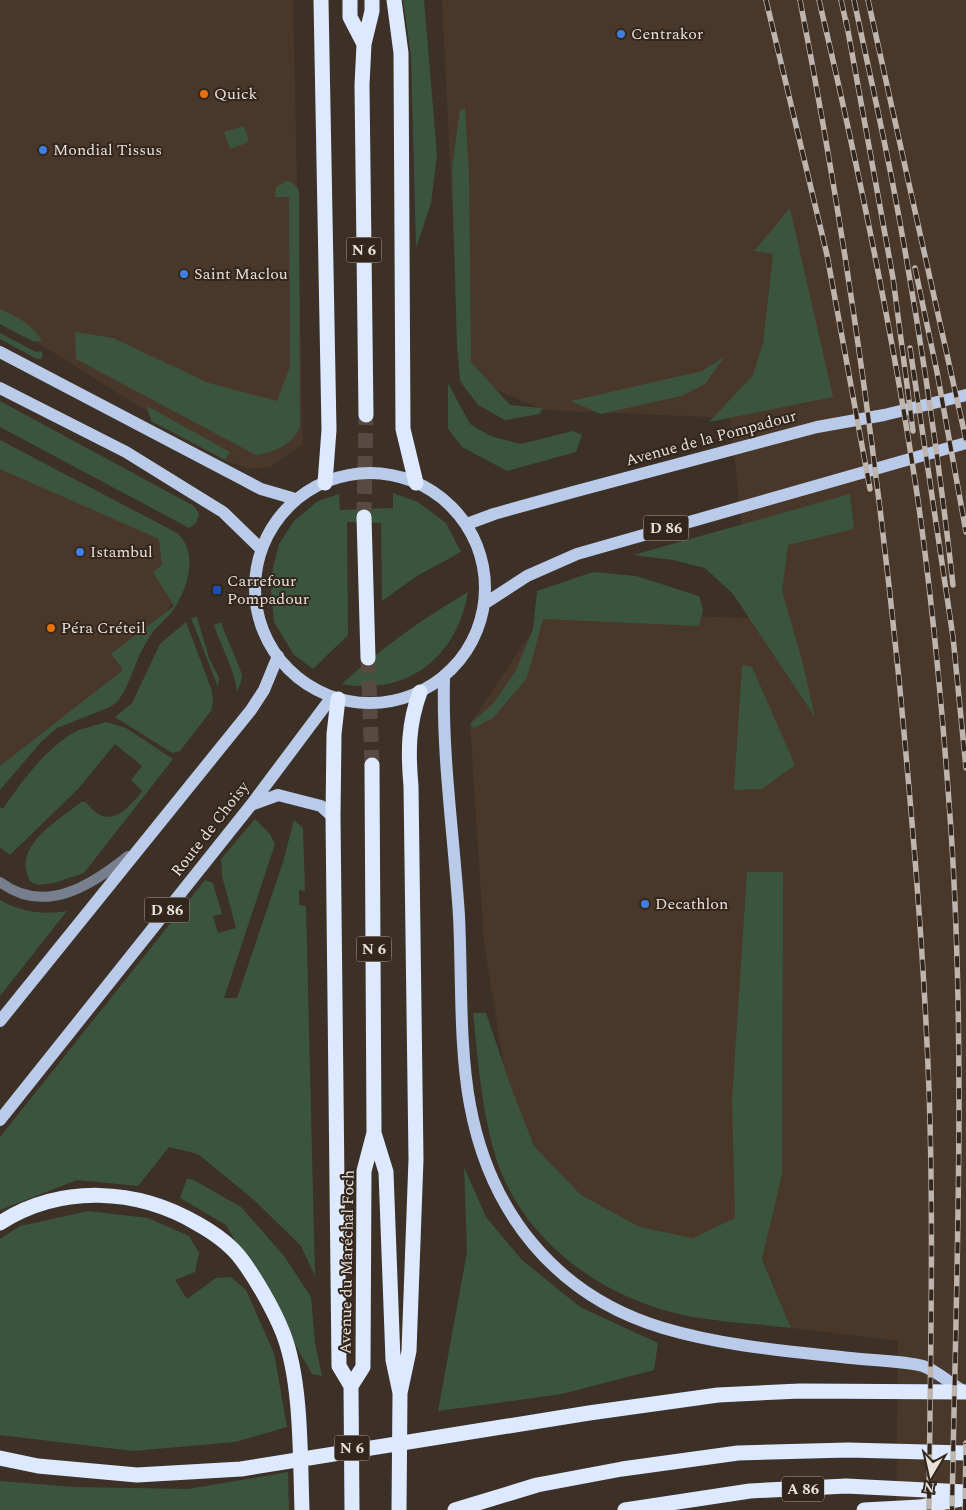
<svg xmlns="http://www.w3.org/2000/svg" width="966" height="1510" font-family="Spectral,serif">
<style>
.built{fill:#49372a}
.green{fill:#3b543e}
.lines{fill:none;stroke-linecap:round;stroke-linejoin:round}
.highway-tunnel{stroke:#564a42;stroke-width:15;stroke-dasharray:15 8;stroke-linecap:butt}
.street{stroke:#777f8e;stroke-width:10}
.primary{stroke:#bacbe9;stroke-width:12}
.highway{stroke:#dce9ff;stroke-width:15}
.rail-casing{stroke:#beb5ae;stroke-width:5.5}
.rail{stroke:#32261d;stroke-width:4;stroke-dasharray:11;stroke-linecap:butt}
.shop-dot{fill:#3f7fe0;stroke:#32261d;stroke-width:2}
.food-dot{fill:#e8710a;stroke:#32261d;stroke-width:2}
.transit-dot{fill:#1a4fb4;stroke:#32261d;stroke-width:2}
.labels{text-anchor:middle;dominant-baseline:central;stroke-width:4;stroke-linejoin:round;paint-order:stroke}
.shield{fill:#32261d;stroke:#b1a8a1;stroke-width:1}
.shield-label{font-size:15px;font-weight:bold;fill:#e8e0da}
.poi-label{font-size:16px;fill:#e8e0da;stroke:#32261d;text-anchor:start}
.street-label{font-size:16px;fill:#e8e0da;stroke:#32261d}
</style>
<rect width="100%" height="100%" fill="#3c3027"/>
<path class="built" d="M 0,0 L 293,0 L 303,444 L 271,467 L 249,469 L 226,461 L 0,319 Z
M 442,0 L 966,0 L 966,1510 L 896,1510 L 898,1341 L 791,1328 L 748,1223 L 693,1238 L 640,1227 L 581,1195 L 534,1146 L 508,1093 L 484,943 L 470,724 L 545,612 L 752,618 L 730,418 L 543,410 L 460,374 Z
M 0,454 L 178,540 L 174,600 L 129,670 L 0,771 Z"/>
<path class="green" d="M 403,0 L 424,0 L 437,155 L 431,203 L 416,248 L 411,56 Z
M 465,108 L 469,176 L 471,362 L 510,405 L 542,408 L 540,414 L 505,420 L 478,405 L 460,381 L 457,346 L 452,168 L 460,110 Z
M 244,126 L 249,142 L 230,149 L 224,132 Z
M 286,181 L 292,182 L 299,190 L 300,427 C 293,444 274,453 256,455 L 76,359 L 75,332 L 113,338 L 209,383 L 277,401 L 290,366 L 289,197 L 275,197 L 276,187 Z
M 790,208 L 833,397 L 709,422 L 753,375 L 763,343 L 773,254 L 754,251 Z
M 0,309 C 16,316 33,325 42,340 L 34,342 L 0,324 Z
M 0,333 L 36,352 L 41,351 L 43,355 L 41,359 L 37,359 L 0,339 Z
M 724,357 L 705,384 L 681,396 L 601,414 L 571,401 L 702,371 Z
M 448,383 L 470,424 L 490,436 L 521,444 L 573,431 L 582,435 L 576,452 L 507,471 L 462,447 L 448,429 Z
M 0,401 L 194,506 L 199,514 L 196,523 L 189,528 L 0,427 Z
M 147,406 L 230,452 L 225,460 L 151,421 Z
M 0,440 L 177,533 C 198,551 189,586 175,607 C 169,618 157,625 150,636 C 136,656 132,682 118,701 L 110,707 L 57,728 L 41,742 L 0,790 L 0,766 L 123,670 L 111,654 L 174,606 L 153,572 L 162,565 L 159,539 L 0,469 Z
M 393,493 L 418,502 L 446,523 L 461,552 L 417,576 L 382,601 L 381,523 L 347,522 L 348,635 L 313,669 L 294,655 L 274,622 L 270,580 L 279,544 L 294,521 L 318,501 L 339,494 L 340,510 L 393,508 Z
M 850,494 L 854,529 L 788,545 L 782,591 L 802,660 L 815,717 L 733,594 L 705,568 L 673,560 L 633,555 Z
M 593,572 L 636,576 L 699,596 L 703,610 L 699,626 L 543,619 L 527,678 L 493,718 L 474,728 L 470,724 L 493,704 L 515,672 L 533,629 L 537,591 Z
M 468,592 C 457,657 408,696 342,684 C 381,648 422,619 468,592 Z
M 197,617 L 209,658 L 219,678 L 218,687 L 191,618 Z
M 186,622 L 211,688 L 213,701 L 211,711 L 180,751 L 172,753 L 115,717 L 132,703 L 160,644 Z
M 221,622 C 224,633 242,670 242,676 C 242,681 239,687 237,691 C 234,668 221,647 214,625 Z
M 742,665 L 752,667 L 795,765 L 762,789 L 734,790 Z
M 106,722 L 126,728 L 173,759 L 84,873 L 54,883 L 38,885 L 30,881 C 11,846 58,821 81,802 L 86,802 C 107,831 126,812 142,791 L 131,780 L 142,766 L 115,744 L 78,789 L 10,855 L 0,847 L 0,807 L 3,809 C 20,783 50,743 79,730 C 88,727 97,725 106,722 Z
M 255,819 L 270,834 L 275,844 L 224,998 L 237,998 L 283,862 L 294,820 L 303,828 L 305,891 L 299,890 L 299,905 L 306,906 L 315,1276 L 301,1246 L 254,1200 L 198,1154 L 169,1147 L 138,1186 L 77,1180 L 0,1210 L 0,1137 L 205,880 L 213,883 L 222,914 L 213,916 L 218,933 L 236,928 L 222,876 L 221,859 Z
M 747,872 L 783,872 L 782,1174 L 762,1259 L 791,1328 C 751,1323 709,1322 671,1312 C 592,1292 516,1232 494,1151 C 481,1106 478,1059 473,1013 L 486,1013 L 512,1090 L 534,1146 L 581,1195 L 640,1227 L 693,1238 L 735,1218 L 732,1101 Z
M 0,900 C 21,912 43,915 67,911 L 0,996 Z
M 464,1167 L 486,1217 L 522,1260 L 580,1307 L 658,1343 L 654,1370 L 562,1394 L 438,1411 L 467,1252 Z
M 187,1179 L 194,1180 L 241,1207 L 284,1256 L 311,1297 L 315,1343 L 322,1376 L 312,1374 L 226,1225 L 180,1198 Z
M 88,1211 L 148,1218 L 189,1236 L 199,1253 L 195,1272 L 175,1280 L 187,1299 L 216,1278 L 231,1277 L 246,1290 L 274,1353 L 287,1427 L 235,1442 L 133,1451 L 0,1435 L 0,1239 L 20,1226 Z
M 288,1472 L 289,1510 L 0,1510 L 0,1481 L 75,1487 L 188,1489 Z"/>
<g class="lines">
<path class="highway-tunnel" d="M 364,517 L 366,415
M 368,658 L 372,765"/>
<path class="street" d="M 0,882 C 45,916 92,885 128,856"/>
<path class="primary" d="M 0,352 L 244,480 L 261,489 L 292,498
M 0,388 L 126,452 L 223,512 L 260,548
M255 588a115 115 0 1 1 230 0a115 115 0 1 1-230 0Z
M 467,524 L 494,514 L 573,492 L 817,427 L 884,415 L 966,395
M 487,602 L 527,576 L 577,554 L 966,443
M 444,679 C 442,758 454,837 459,916 C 462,977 459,1046 470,1105 C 490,1213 556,1296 663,1328 C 723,1346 787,1351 850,1358 C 869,1360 907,1361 923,1366 C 937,1371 951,1384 963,1391
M 251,805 L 278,795 L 321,806 L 333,817
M 0,1021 L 251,710 L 264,690 L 278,656
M 0,1120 L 251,805 L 331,698"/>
<path class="highway" d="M 321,0 L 329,430 L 325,483
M 350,0 L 350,17 L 364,44
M 394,0 L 401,53 L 403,429 L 416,483
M 366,415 L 362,85 L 364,44 L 372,11 L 372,0
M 364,517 L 368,658
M 338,699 L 334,734 L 333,817 L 339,1366 L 351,1386
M 374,1133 L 386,1172 L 393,1360 L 400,1393 L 399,1510
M 0,1223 C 61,1184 137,1188 198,1224 C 214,1233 231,1245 242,1260 C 256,1279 274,1310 283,1333 C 302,1381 300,1458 302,1510
M 400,1393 L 409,1351 L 416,1159 L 411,786 C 408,753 408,724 420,692
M 0,1458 L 38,1466 L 137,1475 L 241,1469 L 589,1413 L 718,1395 L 800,1391 L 966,1392
M 352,1510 L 351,1386 L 363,1367 L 364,1171 L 374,1133 L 372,765
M 455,1510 L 537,1485 L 622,1469 L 738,1453 L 848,1450 L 966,1453
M 625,1510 L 750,1491 L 846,1486 L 966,1492
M 864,1510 L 920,1507 L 966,1498"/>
<g class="rail-casing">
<path id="rail" d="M 766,0 L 827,255 L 870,489
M 800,0 C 844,225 876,452 899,679 C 912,816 924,953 929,1090 C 934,1230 930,1370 929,1510
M 819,0 C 857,161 891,324 916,487 C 933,601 943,716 951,830 C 966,1056 956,1284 952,1510
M 841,0 L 847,27
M 854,0 C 867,62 881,123 893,185 C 918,317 938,451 953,585
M 868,0 L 966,440
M 846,20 L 893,278 L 913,431
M 915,268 L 937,372 L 966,532
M 910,348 L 953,637 L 966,768
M 965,1510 L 966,1443"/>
</g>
<use href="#rail" class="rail"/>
</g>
<g class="shop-dot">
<circle cx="621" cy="34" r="5"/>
<circle cx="43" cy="150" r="5"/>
<circle cx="184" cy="274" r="5"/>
<circle cx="80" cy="552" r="5"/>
<circle cx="645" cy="904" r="5"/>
</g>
<g class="food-dot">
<circle cx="204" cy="94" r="5"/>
<circle cx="51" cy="628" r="5"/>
</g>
<rect class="transit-dot" x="212" y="585" width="10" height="10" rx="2.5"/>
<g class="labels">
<g class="shield">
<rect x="346.5" y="237.5" width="35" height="25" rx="4"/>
<rect x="643.5" y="515.5" width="45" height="25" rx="4"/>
<rect x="144.5" y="897.5" width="45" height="25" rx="4"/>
<rect x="356.5" y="936.5" width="35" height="25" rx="4"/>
<rect x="334.5" y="1435.5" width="35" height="25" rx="4"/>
<rect x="782" y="1476.5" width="42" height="25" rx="4"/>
</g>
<g class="shield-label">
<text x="364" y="250">N 6</text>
<text x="666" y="528">D 86</text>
<text x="167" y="910">D 86</text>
<text x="374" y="949">N 6</text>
<text x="352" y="1448">N 6</text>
<text x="803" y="1489">A 86</text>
</g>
<g class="poi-label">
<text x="631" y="34">Centrakor</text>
<text x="214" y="94">Quick</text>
<text x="53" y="150">Mondial Tissus</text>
<text x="194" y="274">Saint Maclou</text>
<text x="90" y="552">Istambul</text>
<text x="227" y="581">Carrefour<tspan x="227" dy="18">Pompadour</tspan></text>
<text x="61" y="628">Péra Créteil</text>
<text x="655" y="904">Decathlon</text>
</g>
<g class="street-label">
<text transform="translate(711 438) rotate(-15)">Avenue de la Pompadour</text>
<text transform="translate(210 829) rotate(-52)">Route de Choisy</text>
<text transform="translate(347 1262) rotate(-89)">Avenue du Maréchal Foch</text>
</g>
</g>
<g transform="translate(931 1475) rotate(189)" stroke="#32261d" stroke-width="4" paint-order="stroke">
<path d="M0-4L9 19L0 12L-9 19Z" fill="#e8e0da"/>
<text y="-8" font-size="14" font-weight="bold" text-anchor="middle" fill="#e8e0da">N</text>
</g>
</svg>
